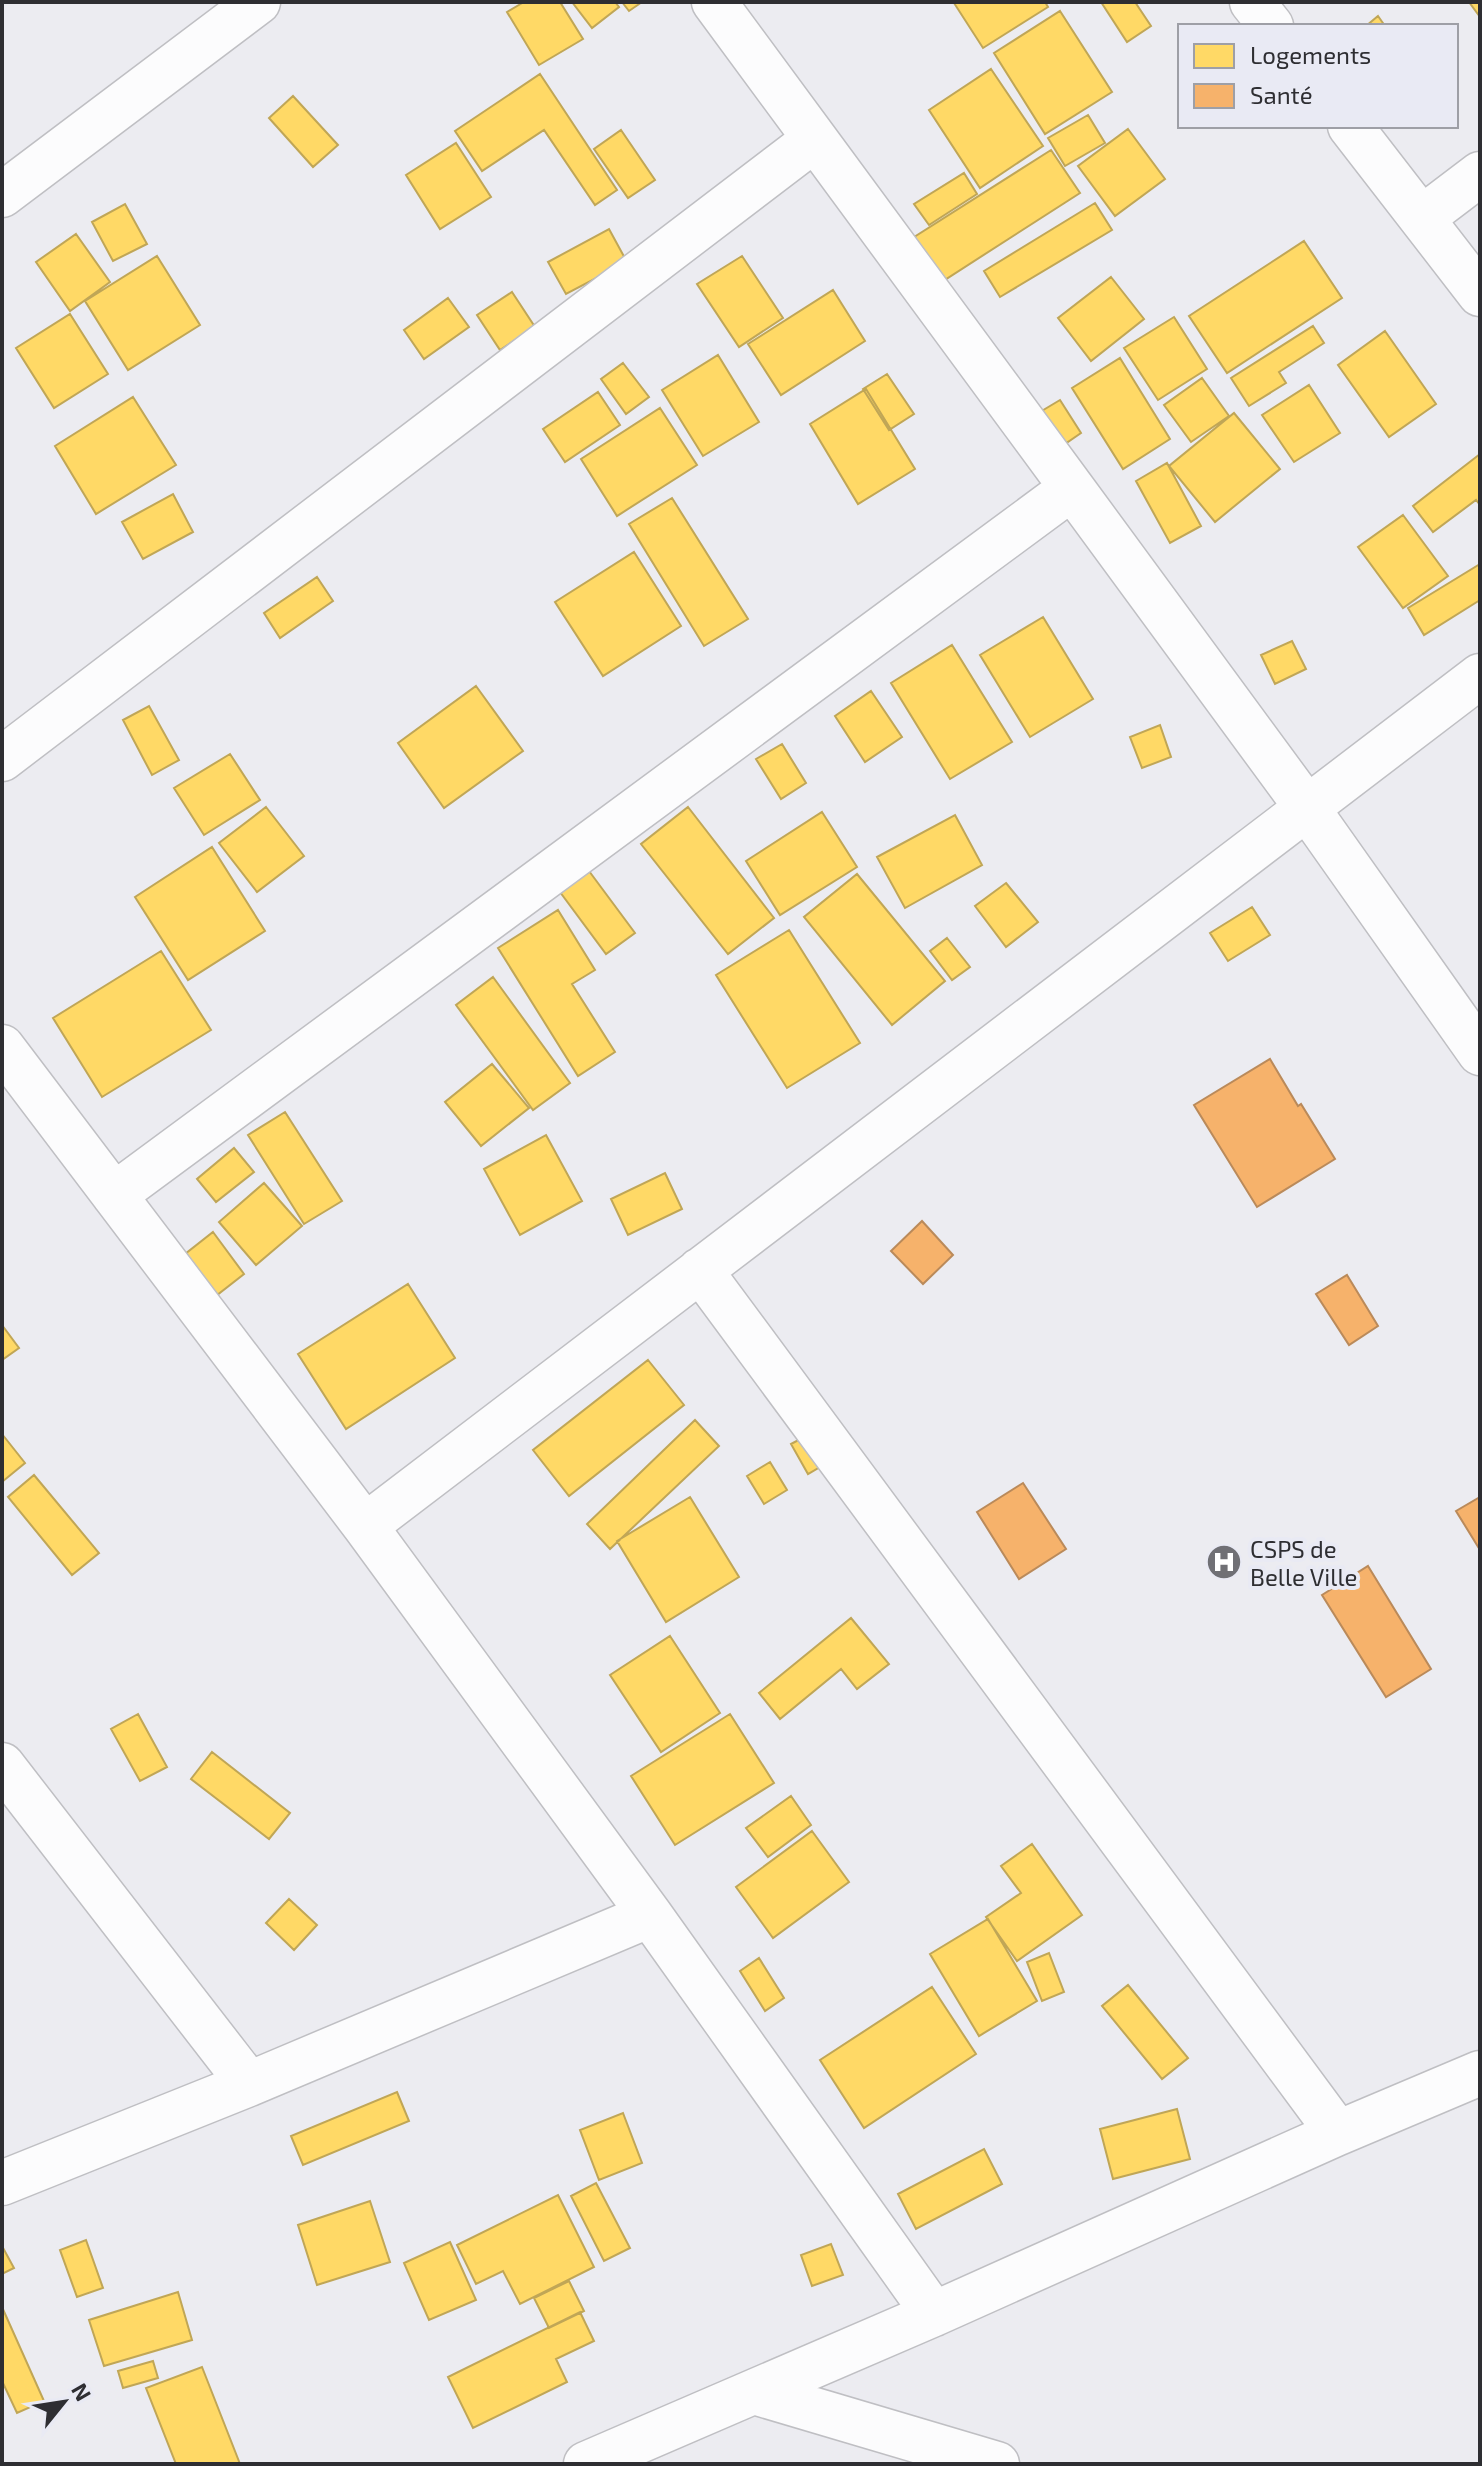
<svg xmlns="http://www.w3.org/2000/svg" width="1482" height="2466" font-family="'Exo 2',sans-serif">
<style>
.homes{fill:#ffd966;stroke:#c0a656;stroke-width:2}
.health{fill:#f6b26b;stroke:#ba8a5a;stroke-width:2}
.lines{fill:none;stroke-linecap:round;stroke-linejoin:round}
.street-casing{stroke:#bfbfc3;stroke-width:47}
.street{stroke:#fcfcfd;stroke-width:44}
.labels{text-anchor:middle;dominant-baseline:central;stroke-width:8;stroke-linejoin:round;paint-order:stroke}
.poi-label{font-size:24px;fill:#2e2e32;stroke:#e9eaf4;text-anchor:start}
</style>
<rect width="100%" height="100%" fill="#ececf1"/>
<path class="homes" d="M 524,2 L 560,2 L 583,39 L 539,65 L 507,12 Z
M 572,2 L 615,2 L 619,7 L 592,28 Z
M 622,2 L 642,2 L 629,11 Z
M 956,2 L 1045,2 L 1048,7 L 983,48 L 954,3 Z
M 1101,2 L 1135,2 L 1151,26 L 1127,42 Z
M 1469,2 L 1480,2 L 1480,17 Z
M 1060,11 L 1112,92 L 1045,134 L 994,53 Z
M 1378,16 L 1385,26 L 1366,26 Z
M 991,69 L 1043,146 L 980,188 L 929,110 Z
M 540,74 L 617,190 L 595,205 L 544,130 L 482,171 L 455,131 Z
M 293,96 L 338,145 L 313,167 L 269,118 Z
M 1088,115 L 1105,143 L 1065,166 L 1048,138 Z
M 1128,129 L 1165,179 L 1115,216 L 1078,166 Z
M 621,130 L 655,180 L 628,198 L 594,149 Z
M 456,143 L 491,197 L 440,229 L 406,175 Z
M 1051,150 L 1080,193 L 940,283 L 911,239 Z
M 964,173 L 977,194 L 929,225 L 914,204 Z
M 1095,203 L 1112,230 L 1000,297 L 984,271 Z
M 125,204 L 147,244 L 113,261 L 92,222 Z
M 609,229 L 627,262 L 566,294 L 548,262 Z
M 76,234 L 110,282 L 70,311 L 36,262 Z
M 1304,241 L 1342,298 L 1227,373 L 1189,316 Z
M 157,256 L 200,325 L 128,370 L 85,301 Z
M 742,256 L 783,318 L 739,347 L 697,284 Z
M 1111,277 L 1144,319 L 1091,361 L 1058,318 Z
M 833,290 L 865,341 L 781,395 L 748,344 Z
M 512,292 L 535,327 L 500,350 L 477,315 Z
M 448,298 L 469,327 L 424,359 L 404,330 Z
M 70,314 L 108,374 L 54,408 L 16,348 Z
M 1174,317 L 1207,369 L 1158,400 L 1124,348 Z
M 1313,326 L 1324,343 L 1279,372 L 1286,383 L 1249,406 L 1231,378 Z
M 1385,331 L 1436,404 L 1389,437 L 1338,365 Z
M 718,355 L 759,422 L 703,456 L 662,390 Z
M 1120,358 L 1170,439 L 1123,469 L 1072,388 Z
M 623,363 L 649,397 L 626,414 L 601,379 Z
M 887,374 L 914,414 L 889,430 L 863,389 Z
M 1202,378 L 1229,416 L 1191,442 L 1164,405 Z
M 1309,385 L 1340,433 L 1294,462 L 1262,415 Z
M 866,389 L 915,469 L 858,504 L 810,424 Z
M 598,392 L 620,425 L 565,462 L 543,429 Z
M 133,397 L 176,465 L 96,514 L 55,446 Z
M 1060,400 L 1081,433 L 1062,446 L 1040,412 Z
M 660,408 L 697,465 L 617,516 L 581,459 Z
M 1234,413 L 1280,469 L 1215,522 L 1169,466 Z
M 1480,454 L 1480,505 L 1476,500 L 1433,532 L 1413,506 Z
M 1167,463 L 1201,526 L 1170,543 L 1136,481 Z
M 173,494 L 193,532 L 143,559 L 122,522 Z
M 672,498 L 748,619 L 704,646 L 629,524 Z
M 1403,515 L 1448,576 L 1403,608 L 1358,547 Z
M 634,552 L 681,626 L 603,676 L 555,602 Z
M 1480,564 L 1480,600 L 1424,635 L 1408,608 Z
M 317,577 L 333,601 L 280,638 L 264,613 Z
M 1043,617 L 1093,699 L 1030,737 L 980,655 Z
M 1292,641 L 1306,669 L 1275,684 L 1261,655 Z
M 952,645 L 1012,742 L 950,779 L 891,683 Z
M 476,686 L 523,751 L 444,808 L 398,743 Z
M 871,691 L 902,737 L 865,762 L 835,716 Z
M 149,706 L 179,760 L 152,775 L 123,720 Z
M 1160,725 L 1171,757 L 1142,768 L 1130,737 Z
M 782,744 L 806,783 L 781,799 L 756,759 Z
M 230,754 L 260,800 L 204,835 L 174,788 Z
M 266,807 L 304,856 L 257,892 L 219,843 Z
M 688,807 L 774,918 L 728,954 L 641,844 Z
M 822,812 L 857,867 L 780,915 L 746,861 Z
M 955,815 L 982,865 L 905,908 L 877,857 Z
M 212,847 L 265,931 L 188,980 L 135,897 Z
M 589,871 L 635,933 L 606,954 L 560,892 Z
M 857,874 L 945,981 L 892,1025 L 804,917 Z
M 1006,883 L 1038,922 L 1006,947 L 975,906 Z
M 1252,907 L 1270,935 L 1228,961 L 1210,933 Z
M 558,910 L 595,970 L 572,984 L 615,1052 L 578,1076 L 498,948 Z
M 789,930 L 860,1043 L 787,1088 L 716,975 Z
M 947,938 L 970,967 L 952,980 L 930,951 Z
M 161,951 L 211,1030 L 102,1097 L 53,1018 Z
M 493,977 L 570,1083 L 533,1110 L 456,1005 Z
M 492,1064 L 529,1108 L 481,1146 L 445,1102 Z
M 285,1112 L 342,1201 L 304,1224 L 248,1135 Z
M 546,1135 L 582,1201 L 520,1235 L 484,1169 Z
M 234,1148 L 254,1172 L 216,1202 L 197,1179 Z
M 665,1173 L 682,1209 L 628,1235 L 611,1199 Z
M 264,1183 L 302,1226 L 256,1265 L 219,1222 Z
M 213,1232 L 244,1274 L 212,1299 L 180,1258 Z
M 408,1284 L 455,1358 L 346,1429 L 298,1354 Z
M 2,1325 L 19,1348 L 2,1360 Z
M 648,1360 L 684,1405 L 569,1496 L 533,1450 Z
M 695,1420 L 719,1446 L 610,1549 L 587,1524 Z
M 821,1428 L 837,1457 L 808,1474 L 791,1444 Z
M 2,1434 L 25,1463 L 2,1482 Z
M 770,1462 L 787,1490 L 764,1504 L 747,1476 Z
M 34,1475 L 99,1553 L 72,1575 L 8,1497 Z
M 690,1497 L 739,1577 L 666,1622 L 617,1541 Z
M 851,1618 L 889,1664 L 857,1689 L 841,1669 L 780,1719 L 759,1693 Z
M 670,1636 L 720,1713 L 661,1752 L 610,1675 Z
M 138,1714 L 167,1767 L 140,1781 L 111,1729 Z
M 730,1714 L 774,1783 L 675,1845 L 631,1776 Z
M 212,1752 L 290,1813 L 269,1839 L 191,1779 Z
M 791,1796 L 811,1825 L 768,1857 L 746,1828 Z
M 812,1831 L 849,1882 L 773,1938 L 736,1887 Z
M 1032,1844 L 1082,1915 L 1017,1961 L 986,1917 L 1021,1893 L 1001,1866 Z
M 289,1899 L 317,1925 L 294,1950 L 266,1923 Z
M 988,1919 L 1037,2001 L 979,2036 L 930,1954 Z
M 1049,1953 L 1064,1992 L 1042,2001 L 1027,1962 Z
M 759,1958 L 784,1998 L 765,2011 L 740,1971 Z
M 1128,1985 L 1188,2058 L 1162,2079 L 1102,2006 Z
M 932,1987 L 976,2054 L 864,2128 L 820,2060 Z
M 397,2092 L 409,2121 L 303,2165 L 291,2136 Z
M 1177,2109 L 1190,2159 L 1113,2179 L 1100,2129 Z
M 623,2113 L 642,2163 L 599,2180 L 580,2130 Z
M 984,2149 L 1002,2184 L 916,2229 L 898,2194 Z
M 596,2183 L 630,2248 L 604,2261 L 571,2196 Z
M 558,2195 L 594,2267 L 520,2304 L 503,2271 L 476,2284 L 457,2245 Z
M 370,2201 L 390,2262 L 317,2285 L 298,2225 Z
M 86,2240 L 103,2288 L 77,2297 L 60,2250 Z
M 450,2242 L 476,2300 L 429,2320 L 404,2263 Z
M 831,2244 L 843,2275 L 812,2286 L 801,2255 Z
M 2,2246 L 14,2268 L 2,2274 Z
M 569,2281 L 584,2311 L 549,2328 L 534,2298 Z
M 178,2292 L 192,2340 L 104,2366 L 89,2320 Z
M 2,2307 L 44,2401 L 17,2413 L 2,2381 Z
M 580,2312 L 594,2341 L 556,2359 L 567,2382 L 473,2428 L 448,2377 Z
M 153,2361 L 158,2378 L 123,2388 L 118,2371 Z
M 202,2367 L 240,2464 L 176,2464 L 146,2388 Z"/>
<path class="health" d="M 1270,1059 L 1298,1106 L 1301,1104 L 1335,1159 L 1257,1207 L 1194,1105 Z
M 922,1221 L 953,1255 L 923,1284 L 891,1251 Z
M 1347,1275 L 1378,1326 L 1349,1345 L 1316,1294 Z
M 1023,1483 L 1066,1549 L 1019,1579 L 977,1512 Z
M 1480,1497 L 1480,1550 L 1456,1511 Z
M 1368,1566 L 1431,1669 L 1386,1697 L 1322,1595 Z"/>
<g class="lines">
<g class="street-casing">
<path id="street" d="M 714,2 L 815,139
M 1252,2 L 1271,26
M 1350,126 L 1480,294
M 2,195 L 258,2
M 1422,218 L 1480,174
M 1480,676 L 1307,808 L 1480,1053
M 2,759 L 815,139 L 1072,488 L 114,1195
M 2,1047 L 365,1526 L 650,1915
M 700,1270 L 1338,2133 L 1480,2073
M 365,1526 L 1307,808 L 1072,488
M 2,1765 L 249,2084 L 650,1915 L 934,2314
M 2,2183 L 249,2084
M 754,2392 L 997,2464
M 586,2464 L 934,2314 L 1338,2133"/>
</g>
<use href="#street" class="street"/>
</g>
<defs>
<g id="hospital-disc" transform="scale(1.8)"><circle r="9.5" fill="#707075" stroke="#e9eaf4"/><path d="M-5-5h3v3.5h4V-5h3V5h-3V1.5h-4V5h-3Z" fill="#fff"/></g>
</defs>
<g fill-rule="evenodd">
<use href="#hospital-disc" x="1224" y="1562"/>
</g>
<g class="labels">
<g class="poi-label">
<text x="1250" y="1548">CSPS de<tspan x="1250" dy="28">Belle Ville</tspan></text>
</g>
</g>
<rect width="1482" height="2466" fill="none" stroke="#2e2e32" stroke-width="8"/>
<rect x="1178" y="24" width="280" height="104" fill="#e9eaf4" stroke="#9e9fa6" stroke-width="2"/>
<rect x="1194" y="44" width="40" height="24" fill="#ffd966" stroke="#9e9fa6" stroke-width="2"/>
<text x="1250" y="64" font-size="24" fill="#2e2e32">Logements</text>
<rect x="1194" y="84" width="40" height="24" fill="#f6b26b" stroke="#9e9fa6" stroke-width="2"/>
<text x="1250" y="104" font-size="24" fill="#2e2e32">Santé</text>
<g transform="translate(64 2402) rotate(60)" stroke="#e9eaf4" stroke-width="6" paint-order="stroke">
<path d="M0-6L14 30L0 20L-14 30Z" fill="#2e2e32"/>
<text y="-12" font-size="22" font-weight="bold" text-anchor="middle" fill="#2e2e32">N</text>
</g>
</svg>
